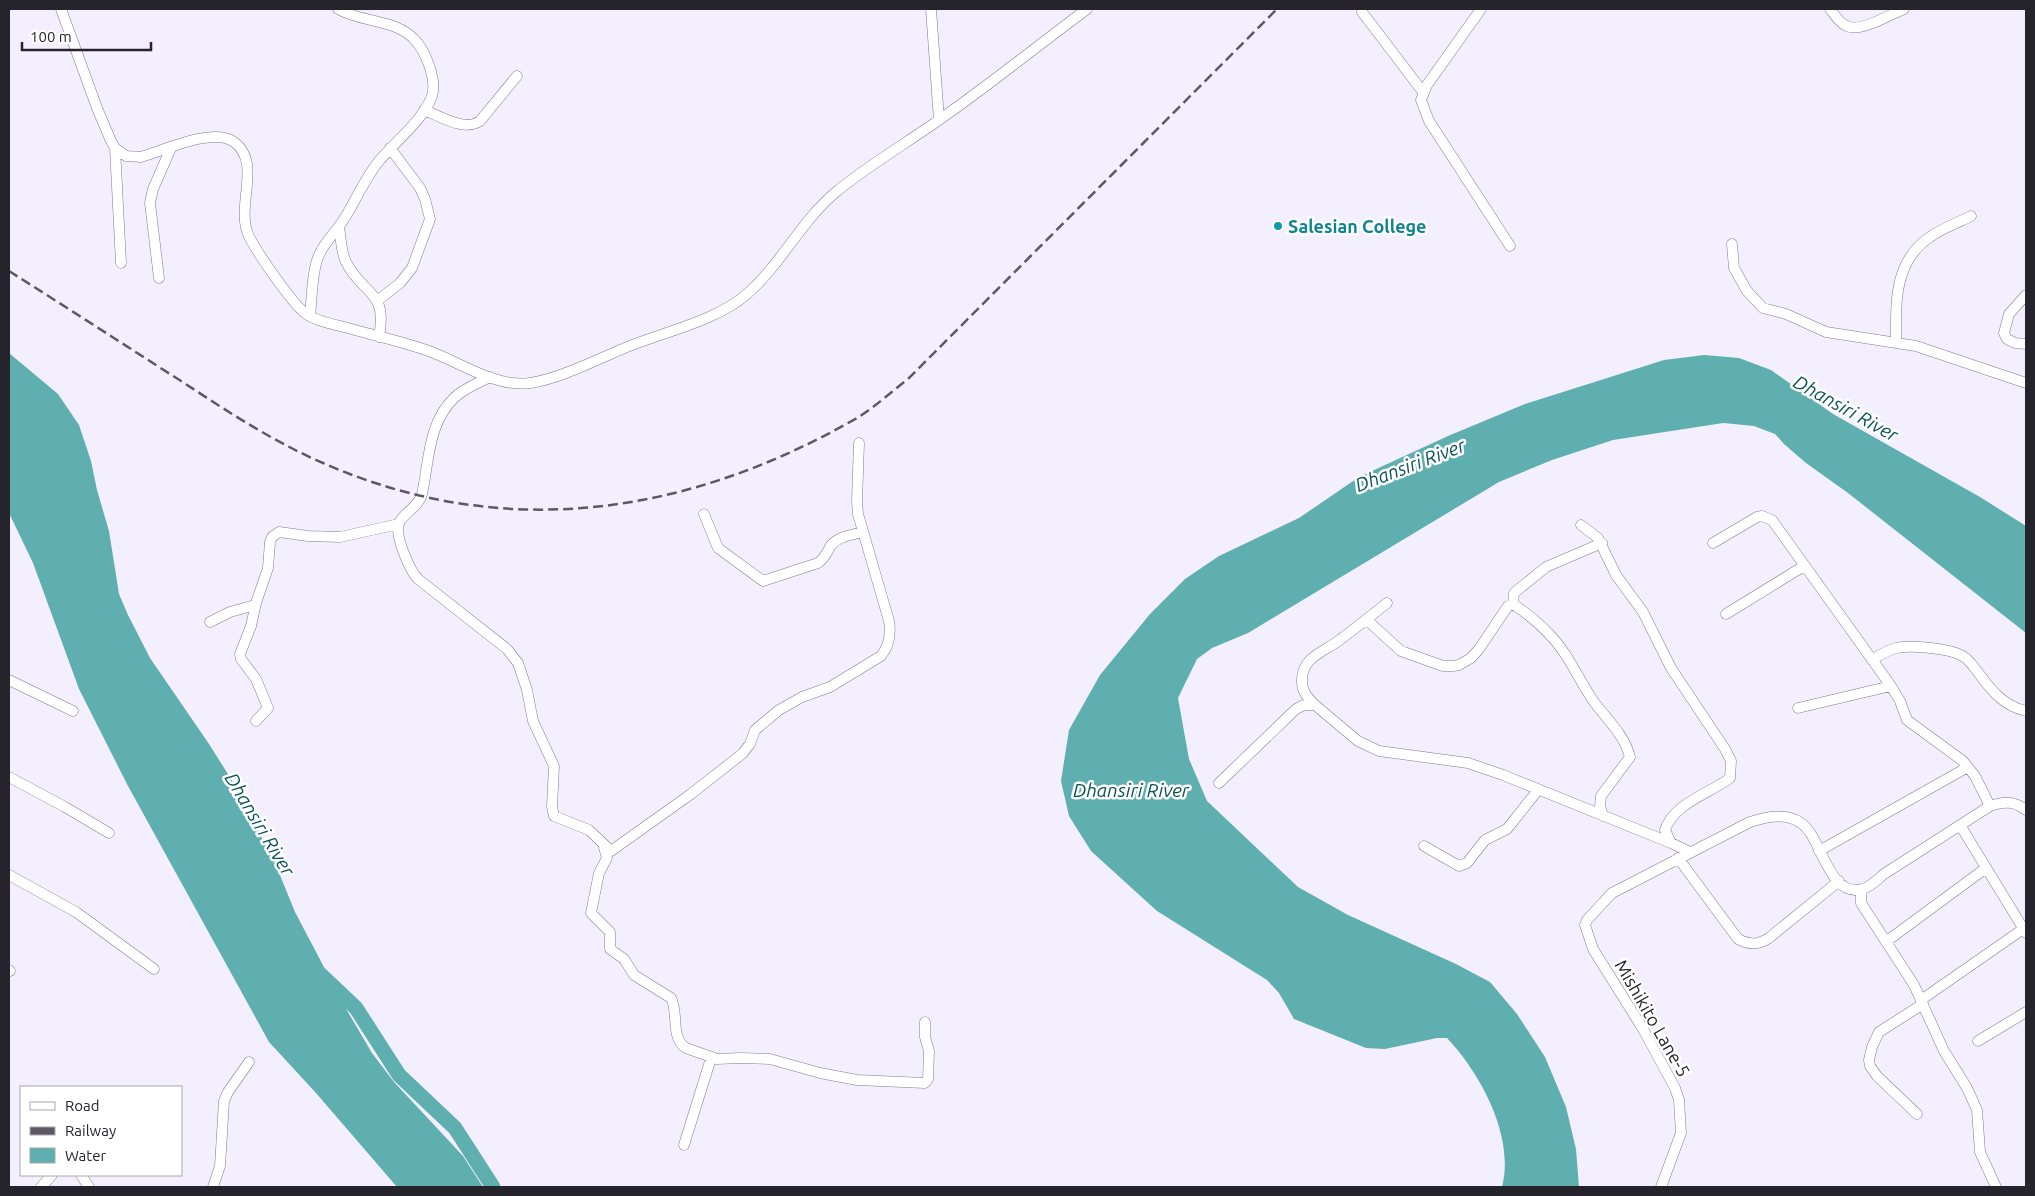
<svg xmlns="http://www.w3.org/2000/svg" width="2035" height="1196" font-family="Ubuntu,sans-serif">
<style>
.water{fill:#5fafb0}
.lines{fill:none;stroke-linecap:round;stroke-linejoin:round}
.river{stroke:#5fafb0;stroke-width:15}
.minor-casing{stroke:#807a90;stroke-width:11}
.minor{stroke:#fff;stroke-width:10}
.rail{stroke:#5c5963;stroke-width:2.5;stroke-dasharray:10 5;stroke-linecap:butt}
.culture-dot{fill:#0f9aa8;stroke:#fff;stroke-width:2}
.labels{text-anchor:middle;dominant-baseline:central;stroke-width:5;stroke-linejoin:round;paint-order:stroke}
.culture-label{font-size:18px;font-weight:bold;fill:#0d838f;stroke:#fff;text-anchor:start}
.street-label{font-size:18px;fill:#25232b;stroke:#fff}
.water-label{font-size:19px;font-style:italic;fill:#0a5355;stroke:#fff}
</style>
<rect width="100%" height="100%" fill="#f3effe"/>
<path class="water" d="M 9,353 L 58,394 L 79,425 L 91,461 L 97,490 L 109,531 L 119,594 L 128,615 L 150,658 L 209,744 L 231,779 L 275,863 L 295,912 L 345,1007 L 372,1053 L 394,1082 L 463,1156 L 483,1187 L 397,1187 L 316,1093 L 269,1042 L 128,786 L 79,689 L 33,563 L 9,513 Z
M 1704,355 L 1739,358 L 1771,370 L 1833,414 L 1980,497 L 2026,526 L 2026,633 L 1848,493 L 1806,463 L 1784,444 L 1775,434 L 1754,426 L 1723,423 L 1613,440 L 1552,460 L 1499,482 L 1248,633 L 1212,648 L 1197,659 L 1178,698 L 1189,759 L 1207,801 L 1298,887 L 1348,915 L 1456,964 L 1490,982 L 1517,1014 L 1545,1057 L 1566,1107 L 1576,1149 L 1579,1187 L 1502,1187 C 1515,1137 1481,1074 1447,1038 L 1437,1038 L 1385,1049 L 1366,1048 L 1294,1019 L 1279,993 L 1267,980 L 1157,911 L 1091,851 L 1069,816 L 1061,781 L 1069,730 L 1100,675 L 1150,614 L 1185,579 L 1219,556 L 1299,518 L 1359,477 L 1448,436 L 1525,404 L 1664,360 Z"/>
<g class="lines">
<path class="river" d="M 320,974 L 356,1008 L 399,1075 L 455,1128 L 493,1187"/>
<g class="minor-casing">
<path id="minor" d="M 61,9 L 97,108 L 111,141 L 115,148 L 126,156 L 141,157 C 165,150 213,127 234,142 C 262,162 236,205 248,234 C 255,250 291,302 305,313 C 315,321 332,324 344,327 C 372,335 400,341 426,350 C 459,361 494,388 530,383 C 559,379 598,359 627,347 C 664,332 719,320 748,293 C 782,263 801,221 836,192 C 870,164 910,141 946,115 C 994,81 1040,44 1087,9
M 931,9 L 939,120
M 1481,9 L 1427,85 L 1421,100 L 1429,121 L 1510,246
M 1830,9 C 1835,15 1839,23 1847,26 C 1860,33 1891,14 1904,9
M 1362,12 L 1423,92
M 424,110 C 440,116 464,132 480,121 L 517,76
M 115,148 L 121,263
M 339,227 C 341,238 341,252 346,262 C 363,296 388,289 379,337
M 1732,244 L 1734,268 L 1747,291 L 1763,308 L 1786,314 L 1826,332 L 1916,346 L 2026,383
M 159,278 L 150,203 L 153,189 L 171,148
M 2026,295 L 2009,314 L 2004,333 L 2007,339 L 2015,343 L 2026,344
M 377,301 L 400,283 L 412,268 L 430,219 L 425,199 L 420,188 L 390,148
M 310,316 C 312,298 312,268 320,253 C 326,240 337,231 344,219 C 356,200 365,178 379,161 C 395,142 424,119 432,96 C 437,80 426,52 415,40 C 396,19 362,23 338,9
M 1896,343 C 1896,304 1893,262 1930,237 C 1942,228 1958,223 1971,216
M 490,377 C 478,383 463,389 454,398 C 428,423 429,462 422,494 C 419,507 404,512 399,523 C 394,535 410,571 418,579 L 507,649 L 518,663 L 527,690 L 533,721 L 554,766 L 552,807 L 554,816 L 589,830 L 611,851 L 691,794 L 742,754 L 750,744 L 755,730 L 779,710 L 802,697 L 830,687 L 881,656 C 889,646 891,633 889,621 L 858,514 L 857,501 L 859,443
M 704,514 L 718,548 L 763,581 L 818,563 C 824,559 827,553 830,547 C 837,536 852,535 863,532
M 1581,525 L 1598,538 L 1616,575 L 1643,612 L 1671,668 L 1725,749 L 1731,761 L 1730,778 C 1709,794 1674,803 1665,830 L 1671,843
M 1713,543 L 1757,517 L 1762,516 L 1772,520 L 1891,686 L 1900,701 L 1907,720 L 1963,761 L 1975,776 L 1990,806
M 1513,604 L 1514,593 L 1546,567 L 1602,543
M 1726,614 L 1804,566
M 1367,620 L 1401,651 L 1443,666 L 1453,666 L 1459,665 L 1471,658 L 1479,649 L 1508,606 L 1513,604 C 1525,612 1539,623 1549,634 C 1568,653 1579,680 1594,702 C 1607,719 1625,736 1630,757 L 1601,796 L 1600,806 L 1603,816
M 210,622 L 230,612 L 255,605
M 1872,660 C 1880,655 1887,650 1896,648 C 1910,645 1952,648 1964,657 C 1969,660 1973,666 1977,671 C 1990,689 2003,706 2026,711
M 9,680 L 73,711
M 1315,705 C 1308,698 1302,692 1302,682 C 1301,656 1325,652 1341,639 C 1357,627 1372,615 1387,603
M 1798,708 L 1891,686
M 256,721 L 268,708 L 256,679 L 241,659 L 240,654 L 251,626 L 256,603 L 268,568 L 270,542 L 272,537 L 279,532 L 308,536 L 340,537 L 399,524
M 9,777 L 65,807 L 109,833
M 1219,783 L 1296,709 L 1304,705 L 1315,705 L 1358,741 L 1379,751 L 1468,763 L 1503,775 L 1671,843 L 1690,852
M 1960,825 L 2026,933
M 603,844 L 607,858 L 599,873 L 591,913 L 610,932 L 610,949 L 624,959 L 634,975 L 671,998 C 679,1013 670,1038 686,1048 L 717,1059 L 740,1058 L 770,1059 L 820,1073 L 857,1080 L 925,1083 L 928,1079 L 929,1051 L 925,1037 L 925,1022
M 1424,846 L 1459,866 L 1467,863 L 1485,840 L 1507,829 L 1538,790
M 1819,851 L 1968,767
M 1678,858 L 1738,939 C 1750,945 1758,945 1769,938 L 1839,881
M 9,875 L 76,912 L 154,969
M 1861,890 L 1861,903 L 1914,985 L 1944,1051 L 1967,1088 L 1977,1110 L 1980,1152 L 1996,1187
M 1887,941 L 1986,868
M 9,970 L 10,971
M 1921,1000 L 2026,927
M 1978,1041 L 2026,1012
M 1917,1114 L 1877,1076 L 1870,1066 L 1869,1060 L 1872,1047 L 1879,1032 L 1923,1004
M 684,1145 L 711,1058
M 81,1175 L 89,1187
M 41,1187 L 52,1175
M 213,1187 L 220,1166 L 224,1101 L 228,1092 L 249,1062
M 1661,1187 L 1681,1133 L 1679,1100 L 1675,1088 L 1643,1029 L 1593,949 L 1585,925 L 1587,920 L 1612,893 L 1750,822 C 1766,817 1786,812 1801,823 C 1822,837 1828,898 1862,889 C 1871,887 1878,879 1884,874 L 1990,806 C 2004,801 2014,801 2026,810"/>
</g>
<use href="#minor" class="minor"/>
<path class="rail" d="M 9,271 C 66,307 123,344 181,381 C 227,411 272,441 323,463 C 505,543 688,515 857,418 C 875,407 891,392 908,379 L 1277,9"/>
</g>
<circle class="culture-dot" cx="1278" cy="226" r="5"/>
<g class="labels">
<g class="culture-label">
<text x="1288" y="226">Salesian College</text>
</g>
<g class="street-label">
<text transform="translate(1653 1018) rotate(60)">Mishikito Lane-5</text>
</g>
<g class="water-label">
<text transform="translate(1846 408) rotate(29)">Dhansiri River</text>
<text transform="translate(1410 465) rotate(-21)">Dhansiri River</text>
<text x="1131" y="790">Dhansiri River</text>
<text transform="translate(260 824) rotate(59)">Dhansiri River</text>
</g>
</g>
<rect width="2035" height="1196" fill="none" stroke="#25232b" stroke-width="20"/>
<rect x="20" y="1086" width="162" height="90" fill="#ffffff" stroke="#a8a7aa"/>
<rect x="30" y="1102" width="25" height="8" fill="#ffffff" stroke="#a8a7aa"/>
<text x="65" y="1111" font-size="15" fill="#25232b">Road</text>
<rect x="30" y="1127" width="25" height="8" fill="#5c5963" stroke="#a8a7aa"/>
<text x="65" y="1136" font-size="15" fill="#25232b">Railway</text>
<rect x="30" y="1148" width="25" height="15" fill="#5fafb0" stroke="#a8a7aa"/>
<text x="65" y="1161" font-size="15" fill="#25232b">Water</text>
<path d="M22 42v8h129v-8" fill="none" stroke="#25232b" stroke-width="2.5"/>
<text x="30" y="42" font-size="15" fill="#25232b" stroke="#ffffff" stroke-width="4" paint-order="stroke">100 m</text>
</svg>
